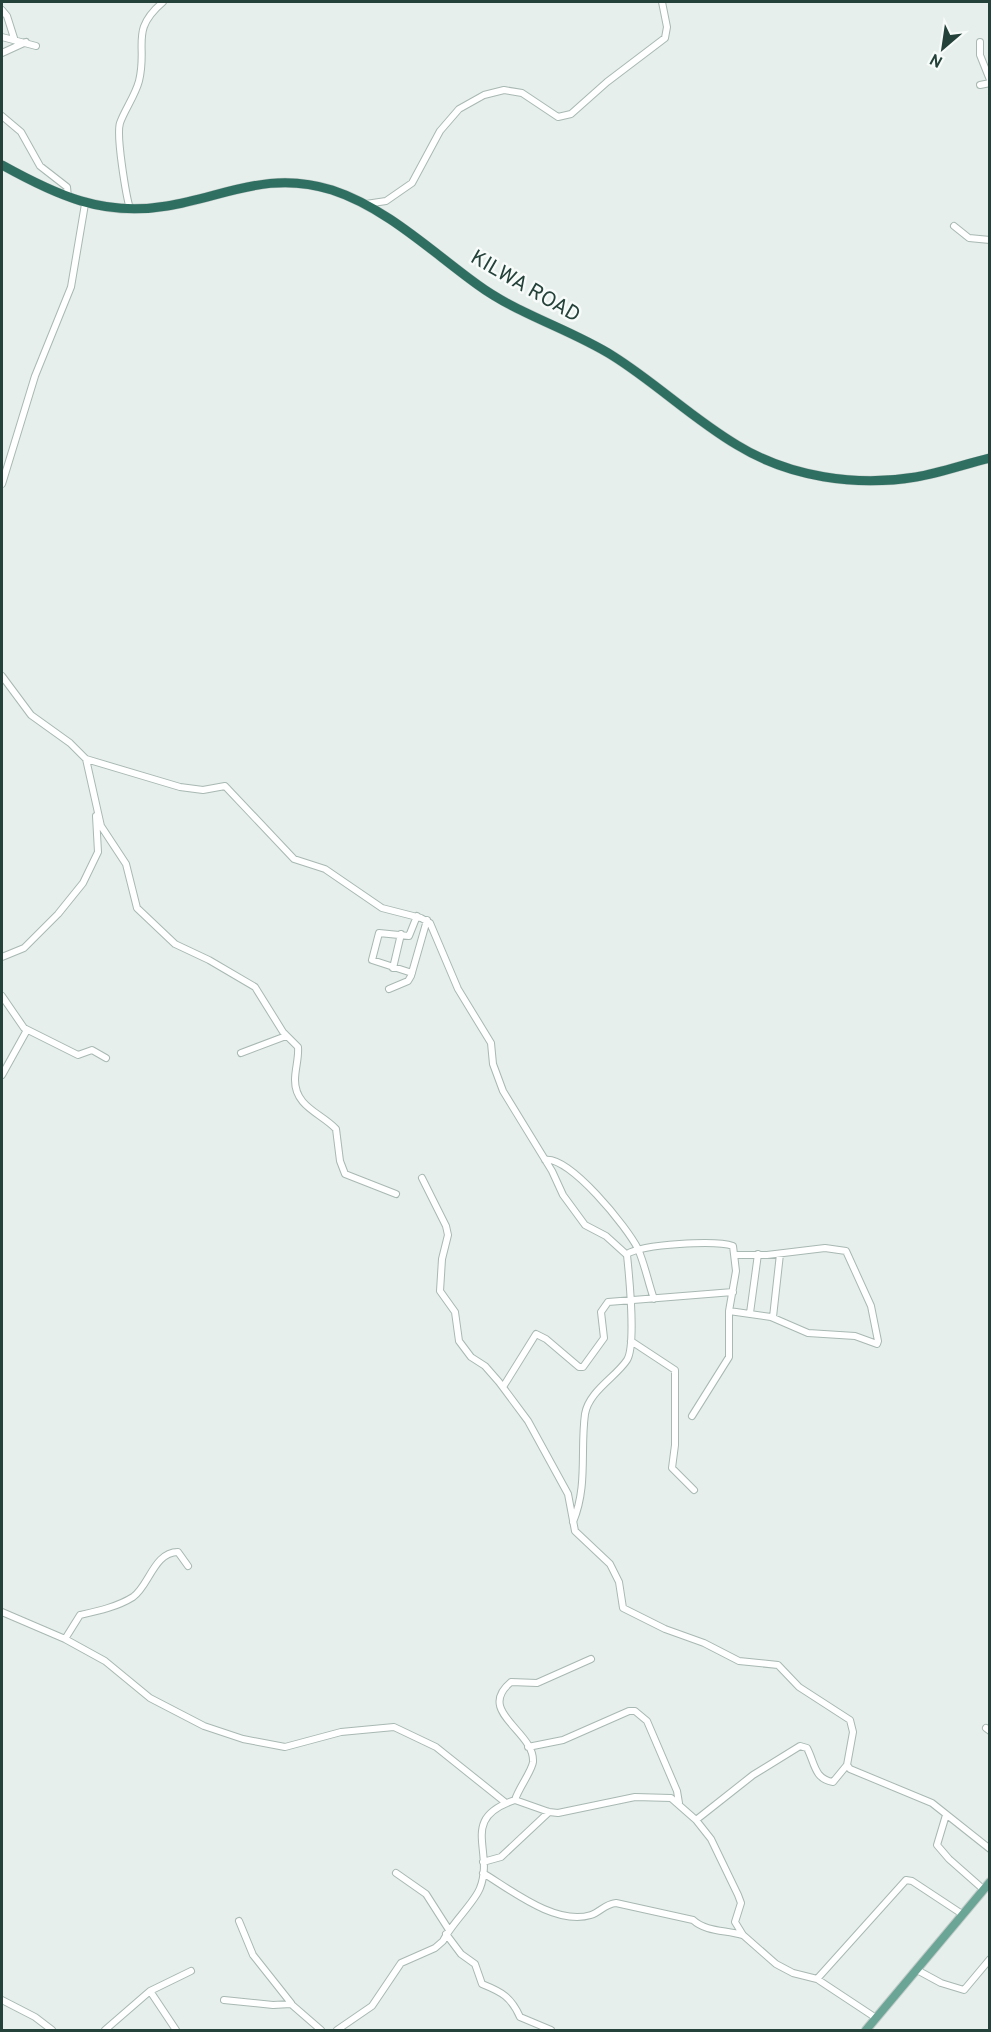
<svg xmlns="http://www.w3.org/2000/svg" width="991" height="2032" font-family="Overpass,sans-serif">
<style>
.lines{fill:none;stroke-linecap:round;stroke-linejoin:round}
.minor-casing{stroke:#a8b8b2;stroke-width:8}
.major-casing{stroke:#c2cac8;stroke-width:10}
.highway-casing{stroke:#c2cac8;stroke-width:10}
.minor{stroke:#fff;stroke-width:6}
.major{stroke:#6aa596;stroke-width:8}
.highway{stroke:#2f6f62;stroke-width:9}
.labels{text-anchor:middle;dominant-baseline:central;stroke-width:5;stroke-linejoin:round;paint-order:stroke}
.street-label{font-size:21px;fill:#24423a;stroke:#f7fbf9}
</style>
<rect width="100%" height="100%" fill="#e6efeb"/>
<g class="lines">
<g class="minor-casing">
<path id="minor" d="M 2,10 L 7,16 L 14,38
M 2,37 L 36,46
M 980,42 L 980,55 L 990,80
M 2,53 L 26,42
M 980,85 L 990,83
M 2,116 L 21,132 L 40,166 L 67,187 L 68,197
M 366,204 L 386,201 L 412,183 L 440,131 L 459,109 L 484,95 L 504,90 L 522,93 L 558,117 L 571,114 L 607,82 L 665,38 L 667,27 L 662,2
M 130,209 C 126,195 116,136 120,123 C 125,109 135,96 139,81 C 148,45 129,31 163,2
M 954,226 L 969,238 L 990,240
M 2,484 L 35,376 L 71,287 L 85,204
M 2,676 L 31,715 L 70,743 L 86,759 L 180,787 L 203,790 L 225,786 L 294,859 L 325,869 L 382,908 L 421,918 L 430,923 L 458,989 L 491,1043 L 493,1064 L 503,1091 L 552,1171 L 563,1195 L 585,1225 L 606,1236 L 627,1255 C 629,1274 636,1346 627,1360 C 616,1377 589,1391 585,1414 C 580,1451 588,1486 573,1522
M 86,759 L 101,826 L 126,864 L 137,908 L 175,944 L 209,960 L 255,987 L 283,1032 L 298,1047 C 299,1058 295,1069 295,1080 C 295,1107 321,1113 336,1129 L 340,1161 L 345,1174 L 396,1194
M 2,957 L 24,948 L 58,914 L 83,883 L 98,852 L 96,816
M 393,968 L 401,934
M 412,973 L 372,960 L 379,933 L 409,936 L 417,916
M 389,989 L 408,981 L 411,976 L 427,920
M 2,996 L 24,1028 L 78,1055 L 92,1050 L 106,1058
M 241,1053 L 286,1036
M 2,1075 L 27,1030
M 545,1160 C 569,1155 628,1228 638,1249 C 645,1265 648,1282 654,1299
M 422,1178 L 446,1226 L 448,1235 L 442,1259 L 440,1291 L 455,1312 L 459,1341 L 471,1357 L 485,1366 L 499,1382 L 528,1421 L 568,1494 L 575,1531 L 610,1564 L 619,1582 L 623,1608 L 665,1629 L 704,1643 L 739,1661 L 778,1665 L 799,1687 L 850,1720 L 853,1732 L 847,1765 L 850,1769 L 932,1803 L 990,1849
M 627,1254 C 643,1244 716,1240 733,1246 L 736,1271 L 729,1311 L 729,1357 L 692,1416
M 729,1311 L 771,1317 L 808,1333 L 855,1336 L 877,1344 L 878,1341 L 871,1306 L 846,1251 L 825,1248 L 767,1255 L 735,1255
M 750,1313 L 758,1254
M 773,1317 L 780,1254
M 631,1341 L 675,1370 L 675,1445 L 672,1468 L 694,1490
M 503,1387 L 536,1334 L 546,1339 L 579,1367 L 583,1367 L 604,1338 L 601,1312 L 608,1302 L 733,1292
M 2,1612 L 65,1639 L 105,1661 L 150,1698 L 204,1726 L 243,1739 L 285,1747 L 341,1732 L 394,1727 L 436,1747 L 506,1803
M 65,1639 L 80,1615 C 98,1611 117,1607 133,1597 C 149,1586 154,1552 178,1552 L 188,1566
M 986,1728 L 990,1731
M 528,1747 L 563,1740 L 629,1711 L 635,1711 L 647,1721 L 677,1791 L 679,1803
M 515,1800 C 518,1789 532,1771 533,1762 C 535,1731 475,1712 511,1682 L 537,1683 L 591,1659
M 946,1815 L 937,1845 L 949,1859 L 983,1889
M 696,1820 L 753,1775 L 800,1746 L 807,1748 C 815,1763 814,1779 833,1782 L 847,1765
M 483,1862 L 501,1857 L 549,1812
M 396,1873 L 426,1894 L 449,1930
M 483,1873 C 511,1890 556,1926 591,1915 C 600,1912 605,1904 616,1903 L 693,1920 C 706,1932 726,1930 742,1935
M 239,1921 L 253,1955 L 291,2003
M 446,1934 L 461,1954 L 475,1964 L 482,1984 C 502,1992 511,1997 520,2017 L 551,2030
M 917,1970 L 941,1983 L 964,1990 L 990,1959
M 817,1979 L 906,1880 L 912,1881 L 962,1914
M 150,1991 L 176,2030
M 2,2000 L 35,2017 L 52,2030
M 224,2000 L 273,2005 L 291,2004 L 321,2030
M 105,2030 L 150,1991 L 191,1971
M 337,2030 L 372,2006 L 401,1963 L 435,1948 L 443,1941 C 451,1924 475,1902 480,1888 C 495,1850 458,1819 515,1800 L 549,1812 L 558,1813 L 635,1797 L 671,1798 L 696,1820 L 711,1839 L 738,1895 L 741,1903 L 735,1922 L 743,1935 L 776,1964 L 793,1973 L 817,1979 L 876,2018"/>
</g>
<g class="major-casing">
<path id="major" d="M 866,2030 L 990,1882"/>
</g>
<g class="highway-casing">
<path id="highway" d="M 2,165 C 56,195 103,217 167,206 C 226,196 269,170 332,190 C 387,208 432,252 478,285 C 519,315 570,329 613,356 C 656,383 693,419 737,445 C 789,477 856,487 916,477 C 940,473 965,464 990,458"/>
</g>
<use href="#minor" class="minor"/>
<use href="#major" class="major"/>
<use href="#highway" class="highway"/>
</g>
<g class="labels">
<g class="street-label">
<text transform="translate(525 287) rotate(30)">KILWA ROAD</text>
</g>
</g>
<rect width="991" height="2032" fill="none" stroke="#24423a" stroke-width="6"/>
<g transform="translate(943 48) rotate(209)" stroke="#f7fbf9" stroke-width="4.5" paint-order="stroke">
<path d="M0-4.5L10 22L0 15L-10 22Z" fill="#24423a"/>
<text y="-9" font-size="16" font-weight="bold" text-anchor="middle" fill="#24423a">N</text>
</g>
</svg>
